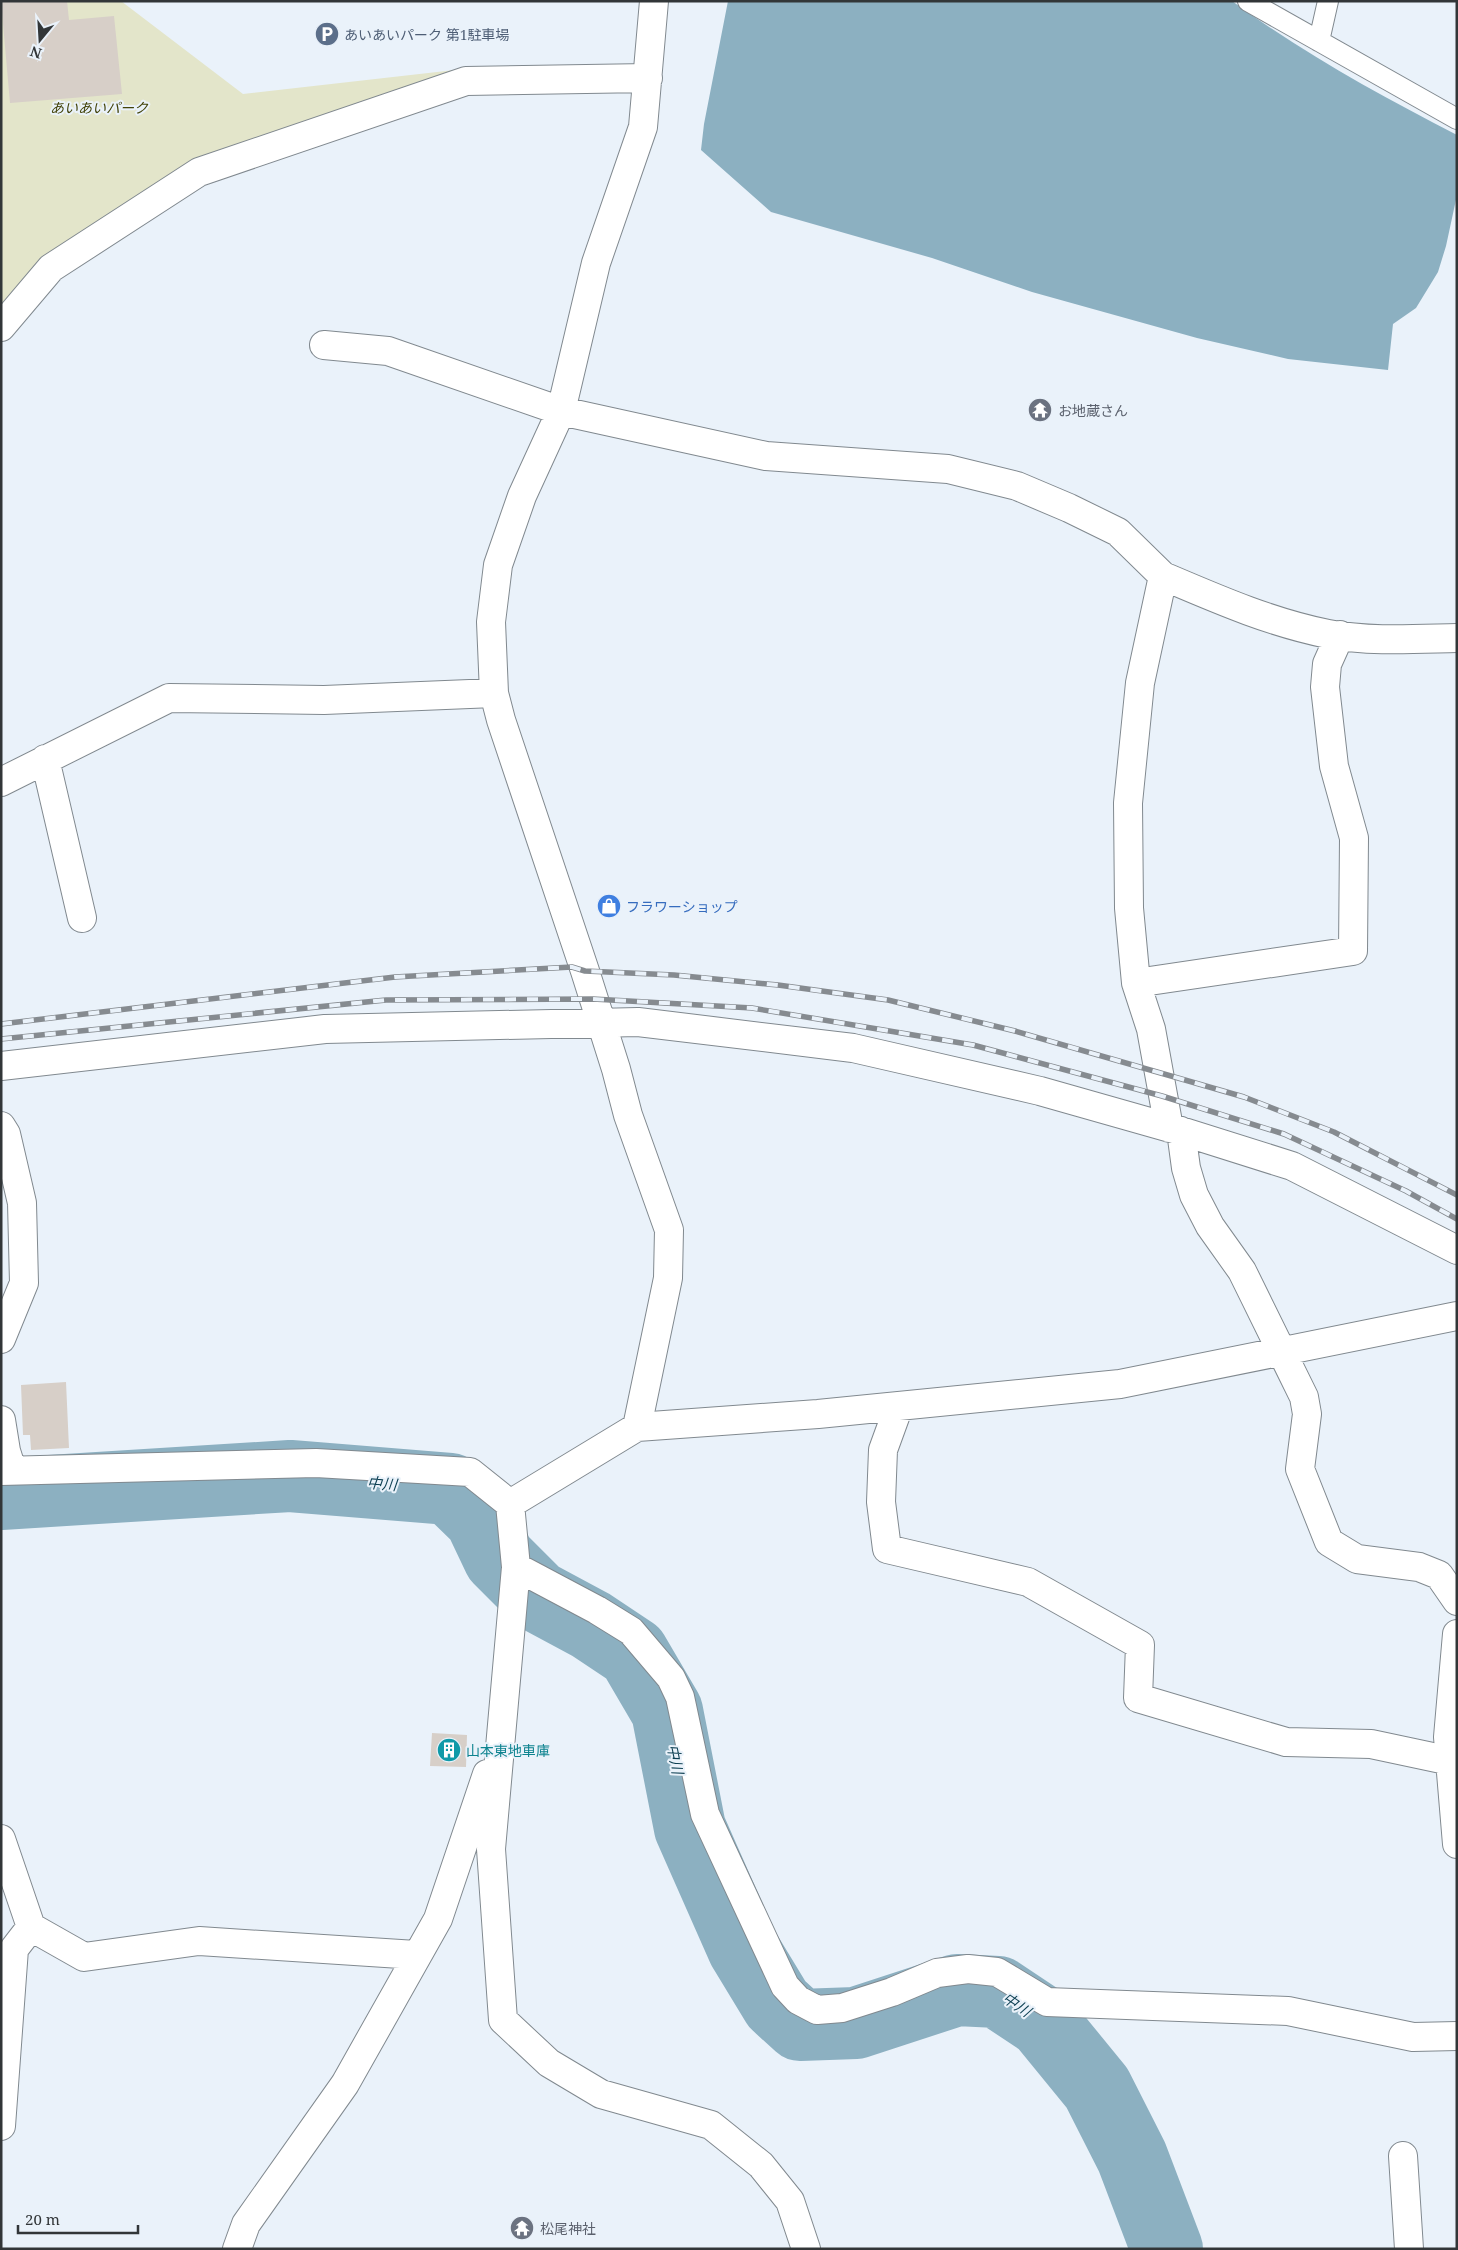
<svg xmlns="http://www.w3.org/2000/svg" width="1458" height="2250" font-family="'Noto Serif','Noto Sans JP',serif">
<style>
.green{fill:#e3e5ca}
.water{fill:#8cb0c1}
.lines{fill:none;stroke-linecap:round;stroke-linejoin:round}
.river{stroke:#8cb0c1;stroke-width:72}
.building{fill:#d7cfc8}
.lane-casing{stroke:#81898f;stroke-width:22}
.street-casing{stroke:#81898f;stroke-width:30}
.lane{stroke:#fff;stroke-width:20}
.street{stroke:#fff;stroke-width:28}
.rail-casing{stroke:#868b90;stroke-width:5.5}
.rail{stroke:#eaf2fa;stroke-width:4;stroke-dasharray:11;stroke-linecap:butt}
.labels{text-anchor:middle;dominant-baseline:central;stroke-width:4;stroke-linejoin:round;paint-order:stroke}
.service-label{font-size:14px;fill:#4e5e75;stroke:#eaf2fa;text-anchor:start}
.park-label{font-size:14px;font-style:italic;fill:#424309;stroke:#eaf2fa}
.worship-label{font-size:14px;fill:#5b616d;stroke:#eaf2fa;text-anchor:start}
.shop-label{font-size:14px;fill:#366cbe;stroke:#eaf2fa;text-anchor:start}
.culture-label{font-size:14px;fill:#0d838f;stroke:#eaf2fa;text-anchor:start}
.water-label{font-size:15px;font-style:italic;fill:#0c3f52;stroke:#eaf2fa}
</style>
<rect width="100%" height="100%" fill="#eaf2fa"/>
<path class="green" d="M 1,1 L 121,1 L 243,94 L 490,66 L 424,84 L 184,167 L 1,309 Z"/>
<path class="water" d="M 728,1 L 1232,1 C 1303,53 1379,95 1457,135 L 1457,195 L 1446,246 L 1438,272 L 1416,308 L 1393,324 L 1388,370 L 1288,359 L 1197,338 L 1032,292 L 932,258 L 771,212 L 701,150 L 704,124 Z"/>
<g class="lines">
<path class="river" d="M 1,1494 L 290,1476 L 450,1489 L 480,1518 L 499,1558 L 537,1596 L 591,1625 L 633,1653 L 667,1711 L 690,1828 L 743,1948 L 777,2004 L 800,2025 L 856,2023 L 957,1990 L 998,1992 L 1043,2022 L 1097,2088 L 1132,2157 L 1167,2249"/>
</g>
<path class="building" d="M 1,1 L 67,1 L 69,20 L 114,16 L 122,94 L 10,103 Z
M 66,1382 L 69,1448 L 31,1450 L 30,1435 L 23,1435 L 21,1385 Z
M 432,1733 L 467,1735 L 466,1767 L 430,1766 Z"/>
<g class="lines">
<g class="lane-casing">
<path id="lane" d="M 1248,1 L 1457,119
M 1319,41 L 1328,1"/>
</g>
<g class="street-casing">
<path id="street" d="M 1,327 L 51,268 L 199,172 L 466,81 L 648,78
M 324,345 L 388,351 L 561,411 L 766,456 L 948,469 L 1017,486 L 1069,508 L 1118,532 L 1163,576 L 1140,683 L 1128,803 L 1129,908 L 1136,983 L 1151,1029 L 1169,1128
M 1163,576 C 1217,599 1269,622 1328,634 C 1370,642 1414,639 1457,638
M 45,759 L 82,918
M 1,782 L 169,698 L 324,700 L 494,693
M 1136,983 L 1353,951 L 1354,838 L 1334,766 L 1325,687 L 1327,664 L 1340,635
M 1,1066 L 325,1029 L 638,1022 L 853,1048 L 1040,1091 L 1181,1131 L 1292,1166 L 1457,1250
M 1,1126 L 6,1134 L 22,1203 L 24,1283 L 1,1339
M 1181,1131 L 1186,1168 L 1194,1195 L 1210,1226 L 1242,1271 L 1304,1397 L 1307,1414 L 1300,1469 L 1329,1542 L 1357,1559 L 1419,1567 L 1439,1575 L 1457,1601
M 899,1406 L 883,1450 L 881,1502 L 887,1549 L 1028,1582 L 1140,1645 L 1138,1698 L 1286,1742 L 1371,1744 L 1451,1761
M 1,1420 L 6,1451 L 12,1470
M 637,1427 L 668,1278 L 669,1230 L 628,1115 L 616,1069 L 585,971 L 501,720 L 494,693 L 491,622 L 498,565 L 522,496 L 561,411 L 596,263 L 643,127 L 654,1
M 1,1471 L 316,1463 L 470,1472 L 510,1504 L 637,1427 L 818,1414 L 1120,1384 L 1457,1316
M 510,1504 L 516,1567 L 597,1610 L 631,1631 L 671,1678 L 680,1697 L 705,1814 L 785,1986 L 798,2000 L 817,2010 L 842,2008 L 892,1992 L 937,1973 L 968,1969 L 997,1972 L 1047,2002 L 1288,2011 L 1413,2037 L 1457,2036
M 516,1567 L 491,1849 L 503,2020 L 549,2063 L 601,2094 L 711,2125 L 761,2165 L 790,2201 L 806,2249
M 1457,1634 L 1448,1737 L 1457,1844
M 1,1839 L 31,1927 L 14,1949 L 1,2126
M 31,1927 L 84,1957 L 199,1941 L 416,1955
M 1403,2156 L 1409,2249
M 237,2249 L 246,2224 L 345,2084 L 438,1919 L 487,1774"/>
</g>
<use href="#lane" class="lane"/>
<use href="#street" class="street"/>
<g class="rail-casing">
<path id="rail" d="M 1,1024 L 395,977 L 572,967 L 585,971 L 674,975 L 778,985 L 888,1000 L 1015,1031 L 1244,1097 L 1334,1132 L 1457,1195
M 1,1039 L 386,1000 L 593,999 L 752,1008 L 973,1045 L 1162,1096 L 1284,1134 L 1406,1191 L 1457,1219"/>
</g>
<use href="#rail" class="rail"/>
</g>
<defs>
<g id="parking-disc" transform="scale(1.25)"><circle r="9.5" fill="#5c6f8a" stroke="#eaf2fa"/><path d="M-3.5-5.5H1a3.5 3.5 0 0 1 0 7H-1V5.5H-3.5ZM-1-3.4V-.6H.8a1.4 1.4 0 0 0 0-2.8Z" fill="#fff"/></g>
<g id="temple-disc" transform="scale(1.25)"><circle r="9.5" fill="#6b7280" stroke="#eaf2fa"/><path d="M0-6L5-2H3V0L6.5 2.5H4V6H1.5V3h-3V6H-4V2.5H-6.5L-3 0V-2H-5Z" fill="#fff"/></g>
<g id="shop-disc" transform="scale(1.25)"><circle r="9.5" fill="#3f7fe0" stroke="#eaf2fa"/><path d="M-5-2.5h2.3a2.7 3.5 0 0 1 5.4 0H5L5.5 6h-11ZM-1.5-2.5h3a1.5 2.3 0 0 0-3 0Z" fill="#fff"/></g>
<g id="building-disc" transform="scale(1.25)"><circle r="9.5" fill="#0f9aa8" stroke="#eaf2fa"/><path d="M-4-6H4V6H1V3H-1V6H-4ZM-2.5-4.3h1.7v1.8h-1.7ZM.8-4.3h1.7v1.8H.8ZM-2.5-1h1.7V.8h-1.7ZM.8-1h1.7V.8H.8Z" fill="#fff"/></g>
</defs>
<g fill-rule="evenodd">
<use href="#parking-disc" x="327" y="34"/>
<use href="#temple-disc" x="1040" y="410"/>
<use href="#shop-disc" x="609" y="906"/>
<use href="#building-disc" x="449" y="1750"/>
<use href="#temple-disc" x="522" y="2228"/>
</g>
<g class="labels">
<g class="service-label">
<text x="344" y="34">あいあいパーク 第1駐車場</text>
</g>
<g class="park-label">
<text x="99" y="107">あいあいパーク</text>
</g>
<g class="worship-label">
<text x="1058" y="410">お地蔵さん</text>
<text x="540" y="2228">松尾神社</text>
</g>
<g class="shop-label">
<text x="626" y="906">フラワーショップ</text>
</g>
<g class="culture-label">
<text x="466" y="1750">山本東地車庫</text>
</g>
<g class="water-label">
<text transform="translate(382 1483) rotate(5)">中川</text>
<text transform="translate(676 1759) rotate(79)">中川</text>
<text transform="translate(1017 2004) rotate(34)">中川</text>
</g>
</g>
<rect width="1458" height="2250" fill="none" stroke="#323638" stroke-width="5"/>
<g transform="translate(40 40) rotate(198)" stroke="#eaf2fa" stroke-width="4" paint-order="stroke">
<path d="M0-4L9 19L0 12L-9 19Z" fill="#323638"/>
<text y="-8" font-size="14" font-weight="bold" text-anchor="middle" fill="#323638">N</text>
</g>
<path d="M18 2225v8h120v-8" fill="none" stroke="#323638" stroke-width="2.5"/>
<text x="25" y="2225" font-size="15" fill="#323638" stroke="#eaf2fa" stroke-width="4" paint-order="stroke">20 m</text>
</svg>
